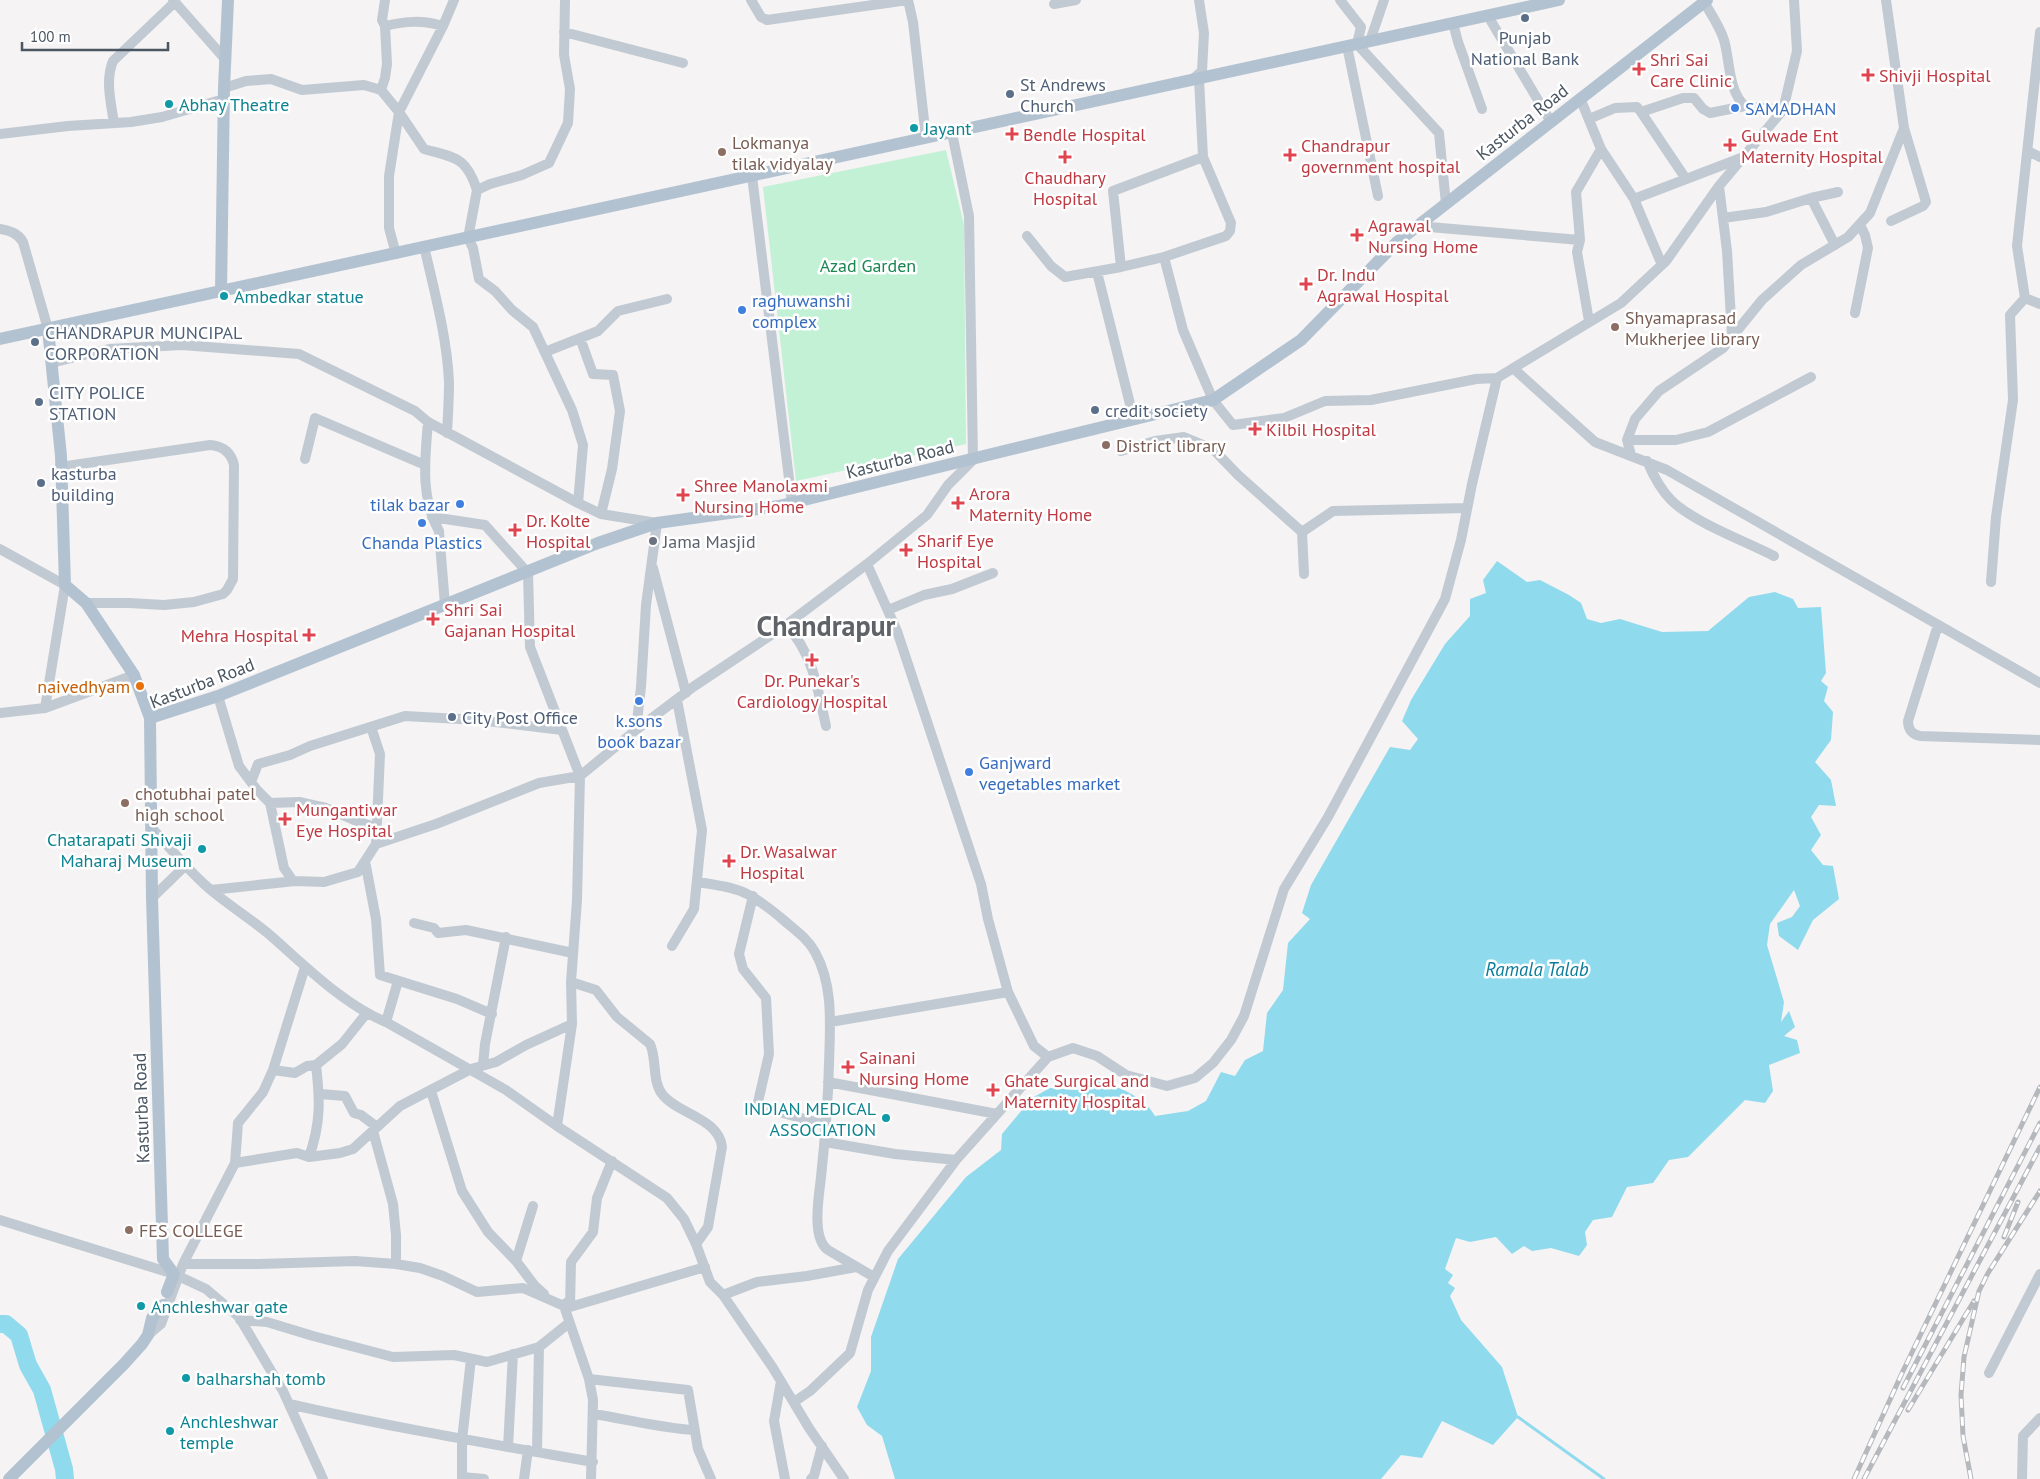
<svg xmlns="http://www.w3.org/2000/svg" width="2040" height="1479" font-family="'PT Sans',sans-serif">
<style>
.green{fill:#c3f1d5}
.water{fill:#90daee}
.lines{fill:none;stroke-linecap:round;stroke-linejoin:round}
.stream{stroke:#90daee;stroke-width:3}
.river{stroke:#90daee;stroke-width:18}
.minor{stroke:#c1cad2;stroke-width:10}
.major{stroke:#b3c2d1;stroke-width:12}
.rail-casing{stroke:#b5b8bd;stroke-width:5}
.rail{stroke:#fff;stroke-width:3;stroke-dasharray:9;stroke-linecap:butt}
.service-dot{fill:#5c6f8a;stroke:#fff;stroke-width:2}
.health-dot{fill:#e0444e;stroke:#fff;stroke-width:2}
.culture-dot{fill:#0f9aa8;stroke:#fff;stroke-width:2}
.shop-dot{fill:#3f7fe0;stroke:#fff;stroke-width:2}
.education-dot{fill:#8d6e63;stroke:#fff;stroke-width:2}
.worship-dot{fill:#6b7280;stroke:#fff;stroke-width:2}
.food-dot{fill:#e8710a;stroke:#fff;stroke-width:2}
.labels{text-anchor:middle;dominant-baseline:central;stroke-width:5;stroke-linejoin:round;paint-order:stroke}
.service-label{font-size:18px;fill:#4e5e75;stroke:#fff;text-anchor:start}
.health-label{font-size:18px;fill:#be3a42;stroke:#fff;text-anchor:start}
.culture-label{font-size:18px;fill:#0d838f;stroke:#fff;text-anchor:start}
.shop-label{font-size:18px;fill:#366cbe;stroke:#fff;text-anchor:start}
.street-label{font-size:18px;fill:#4a5661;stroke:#fff}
.education-label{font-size:18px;fill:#785e54;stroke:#fff;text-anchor:start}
.park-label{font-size:18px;fill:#17864f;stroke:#fff}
.worship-label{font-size:18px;fill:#5b616d;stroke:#fff;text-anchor:start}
.food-label{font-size:18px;fill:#c56008;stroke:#fff;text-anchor:end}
.water-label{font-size:19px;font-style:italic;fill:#0c7c9b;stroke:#fff}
.town-label{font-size:28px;font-weight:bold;fill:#5f6368;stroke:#fff}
</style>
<rect width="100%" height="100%" fill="#f5f3f3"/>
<path class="green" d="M 946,150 L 964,225 L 966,444 L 796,481 L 763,187 Z"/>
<path class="water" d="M 1497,561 L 1527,582 L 1540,580 L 1569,595 L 1581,603 L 1587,619 L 1601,623 L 1620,619 L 1662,632 L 1708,631 L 1749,597 L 1775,592 L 1793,599 L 1798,608 L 1821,607 L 1826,673 L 1821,681 L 1828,687 L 1824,701 L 1833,712 L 1831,740 L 1815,762 L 1831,780 L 1836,806 L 1819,805 L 1811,817 L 1821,835 L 1811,850 L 1823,865 L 1833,866 L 1839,899 L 1813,920 L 1798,950 L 1779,936 L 1777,923 L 1792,917 L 1800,906 L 1794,890 L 1770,924 L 1767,945 L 1784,1002 L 1781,1022 L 1789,1011 L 1795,1027 L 1784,1036 L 1797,1040 L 1800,1053 L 1769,1065 L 1773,1091 L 1765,1103 L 1745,1100 L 1688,1157 L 1669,1160 L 1653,1183 L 1627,1187 L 1612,1217 L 1593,1220 L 1585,1232 L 1587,1245 L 1579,1256 L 1551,1248 L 1532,1251 L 1524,1246 L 1512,1254 L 1496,1237 L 1470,1242 L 1456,1238 L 1445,1269 L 1453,1275 L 1448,1283 L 1455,1288 L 1450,1296 L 1461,1320 L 1502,1367 L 1518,1417 L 1493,1445 L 1442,1421 L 1422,1458 L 1401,1455 L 1381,1479 L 895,1479 L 882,1436 L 867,1425 L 857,1407 L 871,1371 L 871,1337 L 898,1259 L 966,1177 L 1001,1150 L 1002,1134 L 1032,1098 L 1050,1088 L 1077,1090 L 1096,1080 C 1118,1087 1143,1095 1155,1116 L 1188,1111 L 1206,1101 L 1221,1072 L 1235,1076 L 1245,1060 L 1263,1051 L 1267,1013 L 1283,990 L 1288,943 L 1310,919 L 1302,913 L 1311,885 L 1390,747 L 1410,750 L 1418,739 L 1402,721 L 1411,700 L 1445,644 L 1470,616 L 1470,599 L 1486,593 L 1483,580 Z"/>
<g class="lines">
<path class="stream" d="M 1518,1417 L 1604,1479"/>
<path class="river" d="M 0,1324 L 6,1324 L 19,1335 L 28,1365 L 42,1390 L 64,1469 L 65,1479"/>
<path class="minor" d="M 173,0 L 225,59
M 565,0 L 564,55 L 570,89 L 568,123 L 549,163 L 522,175 L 490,184 L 477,190 L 468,238 L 473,248 L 479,279 L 495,291 L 512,310 L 533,327 L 572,410 L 583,445 L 578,503
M 751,0 L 761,17 L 767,20 L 908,0
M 908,0 L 913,22 L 926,138
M 1340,0 L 1361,27 L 1357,44 L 1439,133 L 1446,204
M 1704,2 C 1711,14 1720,27 1724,40 C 1730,60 1728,91 1745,106 L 1783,110
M 1054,4 L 1076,0
M 1488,16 L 1551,122
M 1453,23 L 1458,42 L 1482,109
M 385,26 C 406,21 422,20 443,26
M 564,32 L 683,63
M 2040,32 L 2017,246 L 2025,298 L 2040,304
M 1370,41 L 1384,0
M 1347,46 L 1378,196
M 1193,79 L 1202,71 L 1204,33 L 1199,0
M 1199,79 L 1203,157 L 1113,191 L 1121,267 L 1164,257 L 1183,330 L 1213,400 L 1233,425 L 1284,418 L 1325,401 L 1371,400 L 1476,379 L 1497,378
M 224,88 L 246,81 L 271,79 L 302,90 L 364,85 L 381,90 L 399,112 L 424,149 C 455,158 466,156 477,190
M 381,90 L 385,78 L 387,64 L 385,26 L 382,20 L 385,0
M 1580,98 L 1601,149 L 1634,199 L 1741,158
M 1641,112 L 1686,179
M 1589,119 L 1615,108 L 1637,107 L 1641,112 L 1683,98 L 1694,98 L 1703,109 L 1710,113 L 1745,106
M 114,123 C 111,103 105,80 113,61 L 175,2
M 0,134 L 68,126 L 131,122 L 162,117 L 224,99
M 2028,151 L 2040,157
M 752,176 L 792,503
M 1719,186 L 1727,251 L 1732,336
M 1811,198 L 1835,245
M 1634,199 L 1662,265
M 1723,218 L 1766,212 L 1811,198 L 1838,192
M 1891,221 L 1923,206 L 1926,202 L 1904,128
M 1418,226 L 1580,240
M 0,229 C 10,231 18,233 23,242 L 48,329
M 1027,236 L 1051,266 L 1065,277 L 1121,267
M 424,246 C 434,290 447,337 449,382 C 449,399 448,416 447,433
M 396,254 L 389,228 L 389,176 L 399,112 L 443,26 L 454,0
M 1164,257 L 1226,236 L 1230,231 L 1231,223 L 1203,157
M 1097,272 L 1134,420
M 1855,313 L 1868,248 L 1865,235 L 1860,225
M 1589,321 L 1577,252 L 1580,240 L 1576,192 L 1601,149
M 580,338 L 593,374 L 613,375 L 620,411 L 612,469 L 601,514
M 545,352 L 598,331 L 618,311 L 667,299
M 51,363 L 109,349 L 182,345 L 299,354 L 415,411 L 428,422 L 578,503 L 601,514 L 657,523 L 646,605 L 641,687 L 636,730
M 1513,368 L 1595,442 L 1667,470 L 2040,683
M 428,422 C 425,459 420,497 439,531 L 445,605
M 1627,440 L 1676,440 L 1708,432 L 1811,377
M 1121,451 L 1155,441 L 1184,437 L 1213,449 L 1238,475 L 1302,532 L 1304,574
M 1631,455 L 1627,440 L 1635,419 L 1659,391 L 1723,348 L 1762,300 L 1801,265 L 1848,237 L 1870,213 L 1904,128 L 1886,0
M 305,459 L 315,418 L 425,465
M 1647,461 C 1653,475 1660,489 1671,500 C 1693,522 1745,541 1774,556
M 60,467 L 210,445 C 223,446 231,452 234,465 L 233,579 L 227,590 L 223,594 L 194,602 L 164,605 L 129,603 L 86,603
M 432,517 L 485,525 L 528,573 L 530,647 L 580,776 L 577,900 L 571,982 L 572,1024 L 557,1126
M 1302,532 L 1333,511 L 1467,508
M 0,549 L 65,585 L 45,708
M 867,564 L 897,631 L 981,884 L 988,919 L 1008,992 L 1034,1046 L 1048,1057
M 653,568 L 686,693
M 1991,582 L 1996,517 L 2013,400 L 2010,315 L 2025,298
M 888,610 L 924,595 L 952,589 L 993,573
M 786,625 C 813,653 818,690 826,726
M 1938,625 L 1908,721 C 1908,730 1912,734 1920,736 L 2040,740
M 218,696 L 239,766 L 257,790 L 270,803 L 284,868 L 293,881
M 0,713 L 45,708 L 134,675
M 251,782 L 258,764 L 290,755 L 310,746 L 405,716 L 478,720 L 562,730
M 270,803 L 299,802 L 326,808 L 354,820 L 377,828
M 151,827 C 171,849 189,872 212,891 C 230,906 251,919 270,935 C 304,965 344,1005 386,1022 L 506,1090 L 557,1126 L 667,1198 L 684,1219 L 696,1244 L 710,1282 L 723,1295 L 773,1368 L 809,1428 L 844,1479
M 376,844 L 436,824 L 539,783 L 580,776 L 636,730 L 693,687 L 786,625 L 867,564 L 927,515 L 948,485 L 973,460 L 969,216 L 952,133
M 365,861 L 376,919 L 380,975 L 457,999 L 492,1014
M 698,882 C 739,888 747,890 780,917 C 792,928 807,937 815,952 C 834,986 830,1026 829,1064 C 828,1102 825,1140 821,1177 C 819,1196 811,1238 828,1250 L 874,1277
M 211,890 L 295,881 L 324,882 L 358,872 L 376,844 L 380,754 L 371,727
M 753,896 L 739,954 L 743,969 L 766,998 L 769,1054 L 758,1102 L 762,1107 L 826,1125
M 152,898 L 185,866
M 414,923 L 434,928 L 438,933 L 466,930 L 573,953
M 672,946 L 694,909 L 702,830 L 677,700
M 571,982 L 596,990 L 617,1017 L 650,1044 C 657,1059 652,1081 662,1094 C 677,1114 719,1118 722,1147 L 708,1227 L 696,1244
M 386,1022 L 398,981
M 830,1022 L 1008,992
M 483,1065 L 485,1044 L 506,937
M 273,1070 L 295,1073 L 307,1066 L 316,1065 L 342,1044 L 366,1014
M 828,1082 L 997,1114
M 431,1091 L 462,1191 L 488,1232 L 516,1261 L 535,1286 L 544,1294
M 320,1094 L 345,1096 L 354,1113 L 361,1115 L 377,1127
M 373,1131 L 393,1204 L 396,1235 L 396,1264
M 825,1142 L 895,1154 L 956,1160
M 309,1157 C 321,1123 320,1100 316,1065
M 235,1163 L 238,1123 L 263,1092 L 273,1070 L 305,967
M 0,1220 L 174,1274 L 206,1289 L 239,1317 L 283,1391 L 323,1479
M 516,1261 L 533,1206
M 183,1264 L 259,1264 L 355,1261 L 396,1264 L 420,1268 L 443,1276 L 477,1292 L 523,1288 L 564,1306 L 589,1379 L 593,1400 L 591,1479
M 723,1295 L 757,1282 L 807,1276 L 856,1267
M 566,1303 L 570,1307 L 705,1267
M 570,1307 L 571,1262 L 593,1232 L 597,1198 L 612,1161
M 240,1320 L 267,1322 L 313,1336 L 393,1357 L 454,1355 L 487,1362 L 539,1347 L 569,1323
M 148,1335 L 161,1324 L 183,1264 L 235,1163 L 297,1153 L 309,1157 L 340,1153 L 353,1149 L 400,1106 L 471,1069 L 496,1062 L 526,1045 L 572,1024
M 1989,1373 L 2040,1274
M 589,1379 L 688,1390 L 698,1449 L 711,1479
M 781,1381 L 774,1421 L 785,1479
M 794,1402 L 810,1391 L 850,1353 L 868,1290 L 888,1251 L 956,1160 L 1048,1057 L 1073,1048 L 1097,1056 L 1126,1075 L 1167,1086 L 1195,1078 L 1213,1063 L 1231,1040 L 1244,1016 L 1284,889 L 1328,817 L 1445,599 L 1461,540 L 1472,484 L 1497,378 L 1621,303 L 1666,261 L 1719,186 L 1783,110 L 1797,51 L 1794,0
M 289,1404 C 390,1427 491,1444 593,1462
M 593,1414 C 627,1419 660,1428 694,1430
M 508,1447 L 513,1354
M 537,1452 L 539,1347
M 462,1477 L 484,1479
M 462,1479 L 462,1440 L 471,1359
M 524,1479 L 528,1450
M 811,1479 L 814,1476 L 822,1446
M 2022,1479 L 2023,1436 L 2040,1418"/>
<path class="major" d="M 221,292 L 224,88 L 228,0
M 48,329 L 61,456 L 65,585 L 86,603 L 134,675 L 150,718 L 152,898 L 163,1259 L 174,1274 L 167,1292
M 0,339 L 1559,0
M 150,718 L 218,696 L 598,543 L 657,523 L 779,506 L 1213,400 L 1301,340 L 1397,242 L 1707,0
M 9,1479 L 124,1364 L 142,1344 L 148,1335 L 152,1318 L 163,1305"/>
<g class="rail-casing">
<path id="rail" d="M 2004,1237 L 2018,1202
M 1903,1388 L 2040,1123
M 1908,1410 L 1974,1301
M 1854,1479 L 1903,1371 L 2040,1087
M 1864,1479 L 2040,1147
M 1971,1479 L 1963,1436 L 1961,1395 L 1964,1357 L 1979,1291 L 1988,1273 L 2040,1191"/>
</g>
<use href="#rail" class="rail"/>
</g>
<g class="service-dot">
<circle cx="1525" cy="18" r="5"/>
<circle cx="1010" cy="94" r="5"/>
<circle cx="35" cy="342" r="5"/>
<circle cx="39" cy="402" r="5"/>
<circle cx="1095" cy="410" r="5"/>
<circle cx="41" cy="483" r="5"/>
<circle cx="452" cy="717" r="5"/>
</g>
<g class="health-dot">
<path d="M1636.5 61.5h5v5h5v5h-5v5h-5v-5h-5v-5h5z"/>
<path d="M1865.5 67.5h5v5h5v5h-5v5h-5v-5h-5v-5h5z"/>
<path d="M1009.5 126.5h5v5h5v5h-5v5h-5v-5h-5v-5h5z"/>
<path d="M1727.5 137.5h5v5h5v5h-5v5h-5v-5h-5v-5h5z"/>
<path d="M1287.5 147.5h5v5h5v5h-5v5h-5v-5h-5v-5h5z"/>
<path d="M1062.5 149.5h5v5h5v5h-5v5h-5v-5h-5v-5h5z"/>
<path d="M1354.5 227.5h5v5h5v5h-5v5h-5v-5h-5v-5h5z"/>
<path d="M1303.5 276.5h5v5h5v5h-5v5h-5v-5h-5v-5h5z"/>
<path d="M1252.5 421.5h5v5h5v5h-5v5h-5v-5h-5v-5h5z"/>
<path d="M680.5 487.5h5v5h5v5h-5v5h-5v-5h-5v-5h5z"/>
<path d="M955.5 495.5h5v5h5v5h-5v5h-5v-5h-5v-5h5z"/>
<path d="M512.5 522.5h5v5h5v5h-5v5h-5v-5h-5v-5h5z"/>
<path d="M903.5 542.5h5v5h5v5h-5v5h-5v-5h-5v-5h5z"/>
<path d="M430.5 611.5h5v5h5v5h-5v5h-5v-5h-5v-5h5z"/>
<path d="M306.5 627.5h5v5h5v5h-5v5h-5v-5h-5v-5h5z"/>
<path d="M809.5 652.5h5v5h5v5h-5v5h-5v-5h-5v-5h5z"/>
<path d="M282.5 811.5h5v5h5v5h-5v5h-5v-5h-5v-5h5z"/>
<path d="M726.5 853.5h5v5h5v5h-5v5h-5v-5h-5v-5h5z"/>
<path d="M845.5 1059.5h5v5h5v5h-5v5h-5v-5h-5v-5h5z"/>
<path d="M990.5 1082.5h5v5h5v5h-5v5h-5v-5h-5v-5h5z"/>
</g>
<g class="culture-dot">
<circle cx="169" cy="104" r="5"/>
<circle cx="914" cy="128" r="5"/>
<circle cx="224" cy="296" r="5"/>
<circle cx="202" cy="849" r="5"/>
<circle cx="886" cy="1118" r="5"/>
<circle cx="141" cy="1306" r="5"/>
<circle cx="186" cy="1378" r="5"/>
<circle cx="170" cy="1431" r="5"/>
</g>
<g class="shop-dot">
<circle cx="1735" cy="108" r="5"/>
<circle cx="742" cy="310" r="5"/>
<circle cx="460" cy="504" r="5"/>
<circle cx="422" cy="523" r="5"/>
<circle cx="639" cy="701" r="5"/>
<circle cx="969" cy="772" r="5"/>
</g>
<g class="education-dot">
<circle cx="722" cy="152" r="5"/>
<circle cx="1615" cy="327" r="5"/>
<circle cx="1106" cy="445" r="5"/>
<circle cx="125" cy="803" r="5"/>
<circle cx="129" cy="1230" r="5"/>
</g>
<circle class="worship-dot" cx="653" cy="541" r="5"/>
<circle class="food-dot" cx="140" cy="686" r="5"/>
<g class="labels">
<g class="service-label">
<text x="1525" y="37" text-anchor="middle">Punjab<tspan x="1525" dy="21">National Bank</tspan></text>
<text x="1020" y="84">St Andrews<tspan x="1020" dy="21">Church</tspan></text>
<text x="45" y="332">CHANDRAPUR MUNCIPAL<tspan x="45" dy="21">CORPORATION</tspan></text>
<text x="49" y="392">CITY POLICE<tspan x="49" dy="21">STATION</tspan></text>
<text x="1105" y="410">credit society</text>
<text x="51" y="473">kasturba<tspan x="51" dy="21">building</tspan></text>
<text x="462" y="717">City Post Office</text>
</g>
<g class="health-label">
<text x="1650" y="59">Shri Sai<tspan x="1650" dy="21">Care Clinic</tspan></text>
<text x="1879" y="75">Shivji Hospital</text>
<text x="1023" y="134">Bendle Hospital</text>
<text x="1741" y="135">Gulwade Ent<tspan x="1741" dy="21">Maternity Hospital</tspan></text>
<text x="1301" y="145">Chandrapur<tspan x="1301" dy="21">government hospital</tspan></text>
<text x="1065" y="177" text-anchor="middle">Chaudhary<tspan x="1065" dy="21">Hospital</tspan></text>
<text x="1368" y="225">Agrawal<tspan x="1368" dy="21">Nursing Home</tspan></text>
<text x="1317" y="274">Dr. Indu<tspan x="1317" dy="21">Agrawal Hospital</tspan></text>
<text x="1266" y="429">Kilbil Hospital</text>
<text x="694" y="485">Shree Manolaxmi<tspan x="694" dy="21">Nursing Home</tspan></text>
<text x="969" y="493">Arora<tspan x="969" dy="21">Maternity Home</tspan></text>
<text x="526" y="520">Dr. Kolte<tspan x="526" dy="21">Hospital</tspan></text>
<text x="917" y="540">Sharif Eye<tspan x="917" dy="21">Hospital</tspan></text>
<text x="444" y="609">Shri Sai<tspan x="444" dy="21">Gajanan Hospital</tspan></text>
<text x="298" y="635" text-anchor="end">Mehra Hospital</text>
<text x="812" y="680" text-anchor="middle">Dr. Punekar's<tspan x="812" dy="21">Cardiology Hospital</tspan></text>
<text x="296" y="809">Mungantiwar<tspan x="296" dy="21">Eye Hospital</tspan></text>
<text x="740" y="851">Dr. Wasalwar<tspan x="740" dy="21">Hospital</tspan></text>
<text x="859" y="1057">Sainani<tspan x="859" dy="21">Nursing Home</tspan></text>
<text x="1004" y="1080">Ghate Surgical and<tspan x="1004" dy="21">Maternity Hospital</tspan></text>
</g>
<g class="culture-label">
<text x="179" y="104">Abhay Theatre</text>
<text x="924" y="128">Jayant</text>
<text x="234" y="296">Ambedkar statue</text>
<text x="192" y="839" text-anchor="end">Chatarapati Shivaji<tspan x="192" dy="21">Maharaj Museum</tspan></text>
<text x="876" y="1108" text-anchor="end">INDIAN MEDICAL<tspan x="876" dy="21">ASSOCIATION</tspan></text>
<text x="151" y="1306">Anchleshwar gate</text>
<text x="196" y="1378">balharshah tomb</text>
<text x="180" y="1421">Anchleshwar<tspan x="180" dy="21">temple</tspan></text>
</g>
<g class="shop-label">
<text x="1745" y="108">SAMADHAN</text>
<text x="752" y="300">raghuwanshi<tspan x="752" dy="21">complex</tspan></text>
<text x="450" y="504" text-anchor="end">tilak bazar</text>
<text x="422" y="542" text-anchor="middle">Chanda Plastics</text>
<text x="639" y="720" text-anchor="middle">k.sons<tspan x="639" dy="21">book bazar</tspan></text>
<text x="979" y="762">Ganjward<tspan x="979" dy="21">vegetables market</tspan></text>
</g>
<g class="street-label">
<text transform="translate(1522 122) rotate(-38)">Kasturba Road</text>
<text transform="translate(900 459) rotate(-14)">Kasturba Road</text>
<text transform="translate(202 683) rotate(-21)">Kasturba Road</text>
<text transform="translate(141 1108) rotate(-92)">Kasturba Road</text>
</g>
<g class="education-label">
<text x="732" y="142">Lokmanya<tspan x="732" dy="21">tilak vidyalay</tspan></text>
<text x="1625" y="317">Shyamaprasad<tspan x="1625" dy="21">Mukherjee library</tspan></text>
<text x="1116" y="445">District library</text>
<text x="135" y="793">chotubhai patel<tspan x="135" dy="21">high school</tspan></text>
<text x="139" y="1230">FES COLLEGE</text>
</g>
<g class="park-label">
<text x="868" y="265">Azad Garden</text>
</g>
<g class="worship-label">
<text x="663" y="541">Jama Masjid</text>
</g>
<g class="food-label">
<text x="130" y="686">naivedhyam</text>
</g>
<g class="water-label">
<text x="1537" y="969">Ramala Talab</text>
</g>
<g class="town-label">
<text x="826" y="625">Chandrapur</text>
</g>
</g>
<path d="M22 42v8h146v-8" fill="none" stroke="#4a5661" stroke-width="2.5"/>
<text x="30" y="42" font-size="15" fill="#4a5661" stroke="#ffffff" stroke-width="4" paint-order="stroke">100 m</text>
</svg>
